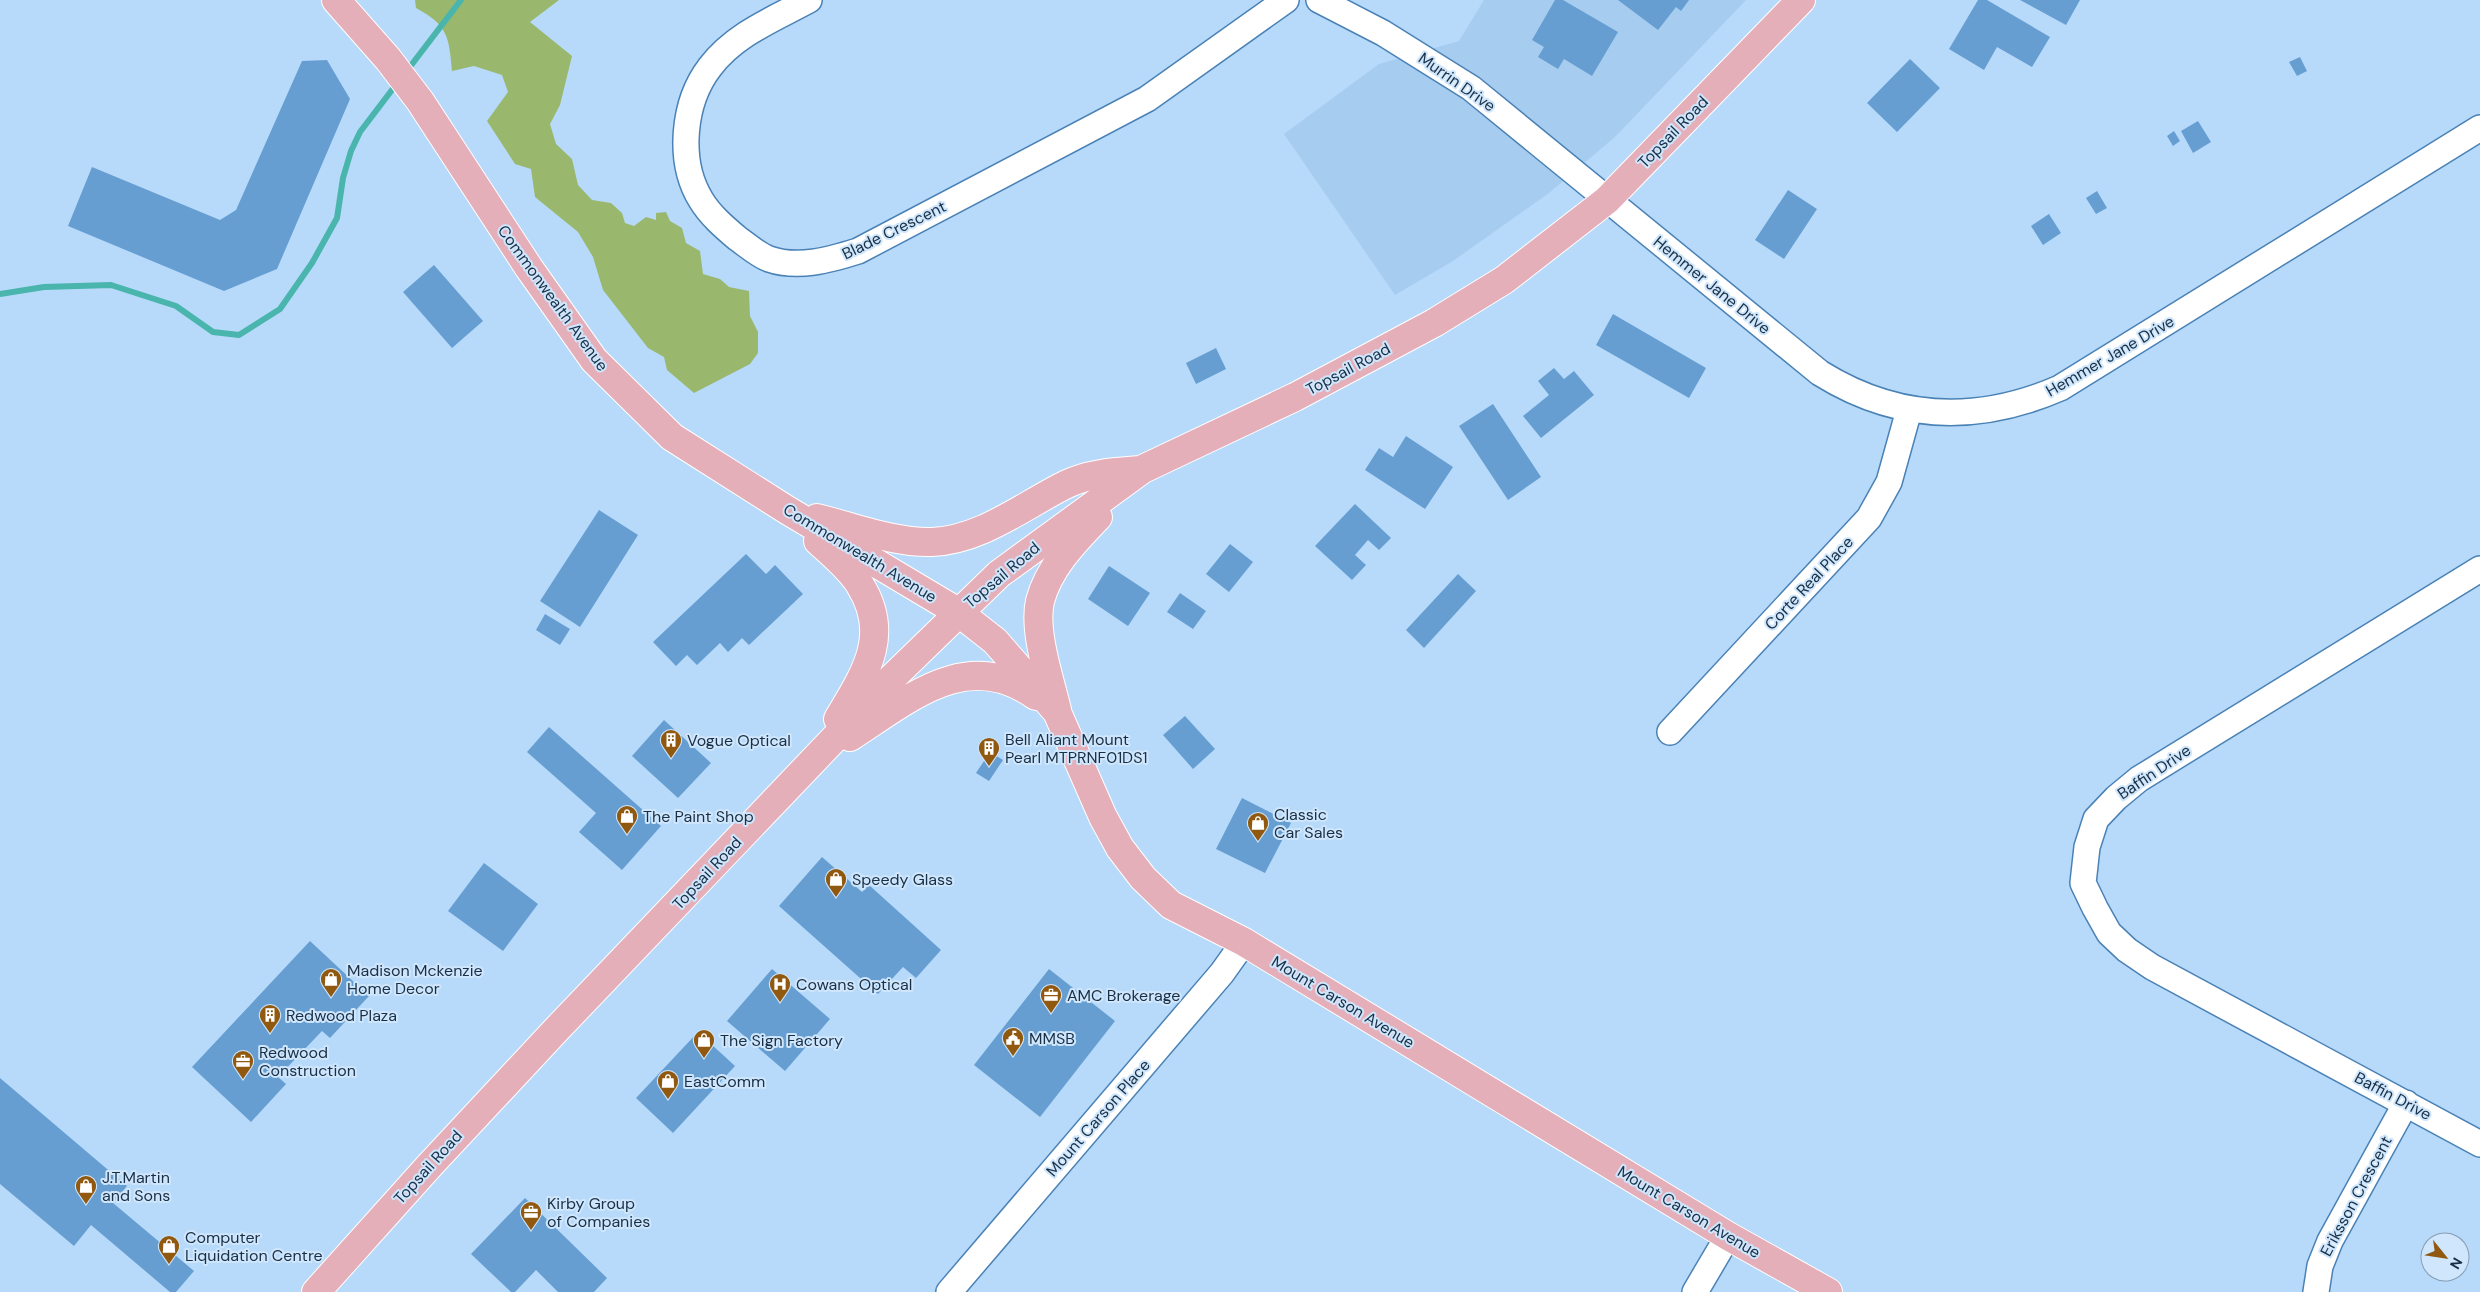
<svg xmlns="http://www.w3.org/2000/svg" width="2480" height="1292" font-family="'DM Sans',sans-serif">
<style>
.built{fill:#a6ccef}
.green{fill:#99b86d}
.lines{fill:none;stroke-linecap:round;stroke-linejoin:round}
.stream{stroke:#49b5ac;stroke-width:6}
.building{fill:#669ed2}
.minor-casing{stroke:#4a82b5;stroke-width:28}
.major-casing{stroke:#fff;stroke-width:30}
.minor{stroke:#fff;stroke-width:25}
.major{stroke:#e5afba;stroke-width:28}
.labels{text-anchor:middle;dominant-baseline:central;stroke-width:4;stroke-linejoin:round;paint-order:stroke}
.street-label{font-size:16px;fill:#183045;stroke:#cfe6fc}
.poi-label{font-size:16px;fill:#183045;stroke:#cfe6fc;text-anchor:start}
</style>
<rect width="100%" height="100%" fill="#b7dafb"/>
<path class="built" d="M 1484,0 L 1746,0 L 1616,136 L 1549,193 L 1453,261 L 1395,295 L 1284,134 L 1379,64 L 1459,41 Z"/>
<path class="green" d="M 415,0 L 559,0 L 530,22 L 572,56 L 560,105 L 550,124 L 556,144 L 572,159 L 578,185 L 592,200 L 611,203 L 622,213 L 625,223 L 634,226 L 646,217 L 656,220 L 656,213 L 666,212 L 670,221 L 682,228 L 686,243 L 700,251 L 703,274 L 720,279 L 729,287 L 749,291 L 750,316 L 758,332 L 758,353 L 750,364 L 694,393 L 667,370 L 664,357 L 648,348 L 603,290 L 593,257 L 578,232 L 535,197 L 531,169 L 515,164 L 487,121 L 508,92 L 502,75 L 474,66 L 452,71 C 449,37 448,25 416,8 Z"/>
<g class="lines">
<path class="stream" d="M 406,72 L 461,0
M 0,294 L 44,287 L 111,285 L 176,306 L 213,332 L 239,335 L 280,309 L 312,263 L 337,218 L 343,178 L 351,151 L 360,132 L 398,82"/>
</g>
<path class="building" d="M 1555,0 L 1563,0 L 1618,32 L 1592,76 L 1564,59 L 1558,69 L 1538,57 L 1544,47 L 1532,40 Z
M 1618,0 L 1689,0 L 1681,11 L 1676,7 L 1658,30 Z
M 1978,0 L 1987,0 L 2050,37 L 2032,67 L 1997,47 L 1984,70 L 1949,49 Z
M 2020,0 L 2080,0 L 2066,25 Z
M 2300,57 L 2307,71 L 2297,76 L 2289,62 Z
M 1910,59 L 1940,88 L 1897,132 L 1867,103 Z
M 327,60 L 350,99 L 277,269 L 224,291 L 68,226 L 92,167 L 220,220 L 236,210 L 302,61 Z
M 2198,121 L 2211,142 L 2193,153 L 2181,131 Z
M 2174,131 L 2180,141 L 2173,146 L 2167,136 Z
M 1788,190 L 1817,209 L 1784,259 L 1755,240 Z
M 2097,191 L 2107,208 L 2096,214 L 2086,198 Z
M 2049,214 L 2061,233 L 2043,245 L 2031,226 Z
M 434,265 L 483,321 L 452,348 L 403,292 Z
M 1613,314 L 1706,368 L 1689,398 L 1596,345 Z
M 1216,348 L 1226,369 L 1196,384 L 1186,363 Z
M 1554,368 L 1564,379 L 1574,371 L 1594,395 L 1541,438 L 1523,416 L 1549,395 L 1538,381 Z
M 1493,404 L 1541,477 L 1508,500 L 1459,426 Z
M 1406,436 L 1453,467 L 1425,509 L 1365,470 L 1379,448 L 1393,457 Z
M 1355,504 L 1391,538 L 1379,550 L 1368,540 L 1355,555 L 1366,565 L 1352,580 L 1315,546 Z
M 599,510 L 638,535 L 580,627 L 540,601 Z
M 1230,544 L 1253,562 L 1229,592 L 1206,574 Z
M 746,554 L 766,574 L 775,565 L 803,594 L 749,645 L 742,638 L 728,652 L 720,643 L 697,665 L 687,655 L 676,666 L 653,642 Z
M 1109,566 L 1150,593 L 1128,626 L 1088,599 Z
M 1458,574 L 1476,591 L 1424,648 L 1406,630 Z
M 1180,593 L 1206,611 L 1193,629 L 1167,612 Z
M 545,614 L 570,629 L 560,645 L 536,630 Z
M 1185,716 L 1215,749 L 1193,769 L 1163,735 Z
M 664,720 L 711,763 L 678,798 L 632,756 Z
M 549,727 L 661,826 L 622,870 L 579,832 L 596,813 L 527,752 Z
M 990,752 L 1003,760 L 989,781 L 976,773 Z
M 1242,798 L 1291,823 L 1265,873 L 1216,849 Z
M 822,857 L 862,892 L 869,885 L 941,950 L 916,978 L 903,967 L 878,994 L 779,906 Z
M 484,863 L 538,904 L 503,951 L 448,911 Z
M 310,941 L 369,996 L 330,1038 L 322,1031 L 278,1077 L 286,1084 L 251,1122 L 192,1067 Z
M 772,969 L 830,1019 L 785,1071 L 727,1021 Z
M 1049,969 L 1115,1021 L 1040,1117 L 974,1065 Z
M 698,1032 L 735,1066 L 673,1133 L 636,1098 Z
M 0,1078 L 127,1186 L 113,1203 L 194,1271 L 176,1292 L 170,1292 L 91,1225 L 74,1246 L 0,1184 Z
M 525,1198 L 607,1278 L 594,1292 L 558,1292 L 536,1270 L 515,1292 L 511,1292 L 471,1254 Z"/>
<g class="lines">
<g class="minor-casing">
<path id="minor" d="M 809,0 C 774,19 735,34 710,67 C 683,102 677,161 701,200 C 710,215 724,227 737,238 C 747,245 758,255 769,259 C 798,269 829,260 858,251 L 1147,99 L 1286,0
M 1319,0 L 1383,33 L 1471,88 L 1820,373 C 1897,421 1977,424 2060,388 L 2480,128
M 2480,569 L 2139,779 L 2116,798 L 2096,819 L 2087,847 L 2083,883 L 2095,908 L 2109,933 L 2127,950 L 2152,967 L 2480,1144
M 1670,732 L 1869,518 L 1889,482 L 1909,410
M 949,1292 L 1222,973 L 1244,942
M 1695,1292 L 1728,1236
M 2316,1292 L 2320,1266 L 2330,1241 L 2406,1103"/>
</g>
<g class="major-casing">
<path id="major" d="M 336,0 L 388,59 L 420,101 L 529,268 L 594,360 L 672,437 L 787,510 L 958,612 L 995,641 L 1057,712 L 1103,817 L 1120,848 L 1143,878 L 1171,905 L 1244,942 L 1728,1236 L 1828,1292
M 817,518 C 854,527 894,543 932,542 C 982,540 1024,505 1067,484 C 1090,473 1116,472 1141,470
M 818,541 C 832,554 850,568 860,585 C 892,636 864,675 838,719
M 1057,710 C 1050,680 1033,631 1040,601 C 1049,567 1075,541 1098,517
M 850,737 C 908,700 967,646 1036,696
M 316,1292 L 430,1165 L 556,1030 L 894,676 L 999,574 L 1143,469 L 1295,397 L 1434,323 L 1504,280 L 1607,200 L 1801,0"/>
</g>
<use href="#minor" class="minor"/>
<use href="#major" class="major"/>
</g>
<defs>
<g id="building-pin" transform="scale(1.125)"><path d="M0 17L-7.5 6A9.5 9.5 0 1 1 7.5 6Z" fill="#90590f" stroke="#cfe6fc"/><path d="M-4-6H4V6H1V3H-1V6H-4ZM-2.5-4.3h1.7v1.8h-1.7ZM.8-4.3h1.7v1.8H.8ZM-2.5-1h1.7V.8h-1.7ZM.8-1h1.7V.8H.8Z" fill="#fff"/></g>
<g id="shop-pin" transform="scale(1.125)"><path d="M0 17L-7.5 6A9.5 9.5 0 1 1 7.5 6Z" fill="#90590f" stroke="#cfe6fc"/><path d="M-5-2.5h2.3a2.7 3.5 0 0 1 5.4 0H5L5.5 6h-11ZM-1.5-2.5h3a1.5 2.3 0 0 0-3 0Z" fill="#fff"/></g>
<g id="hospital-pin" transform="scale(1.125)"><path d="M0 17L-7.5 6A9.5 9.5 0 1 1 7.5 6Z" fill="#90590f" stroke="#cfe6fc"/><path d="M-5-5h3v3.5h4V-5h3V5h-3V1.5h-4V5h-3Z" fill="#fff"/></g>
<g id="office-pin" transform="scale(1.125)"><path d="M0 17L-7.5 6A9.5 9.5 0 1 1 7.5 6Z" fill="#90590f" stroke="#cfe6fc"/><path d="M-6-3h4V-5.5h4V-3h4V5H-6ZM-1-4.5V-3h2v-1.5ZM-6 0V1H6V0Z" fill="#fff"/></g>
<g id="civic-pin" transform="scale(1.125)"><path d="M0 17L-7.5 6A9.5 9.5 0 1 1 7.5 6Z" fill="#90590f" stroke="#cfe6fc"/><path d="M-.6-6.5H3V-4.5H.6V-3L4-1V1h2V6H-6V1h2V-1L-.6-3ZM-1.2 2.5V6h2.4V2.5Z" fill="#fff"/></g>
</defs>
<g fill-rule="evenodd">
<use href="#building-pin" x="671" y="740"/>
<use href="#building-pin" x="989" y="748"/>
<use href="#shop-pin" x="627" y="816"/>
<use href="#shop-pin" x="1258" y="823"/>
<use href="#shop-pin" x="836" y="879"/>
<use href="#shop-pin" x="331" y="979"/>
<use href="#hospital-pin" x="780" y="984"/>
<use href="#office-pin" x="1051" y="995"/>
<use href="#building-pin" x="270" y="1015"/>
<use href="#civic-pin" x="1013" y="1038"/>
<use href="#shop-pin" x="704" y="1040"/>
<use href="#office-pin" x="243" y="1061"/>
<use href="#shop-pin" x="668" y="1081"/>
<use href="#shop-pin" x="86" y="1186"/>
<use href="#office-pin" x="531" y="1212"/>
<use href="#shop-pin" x="169" y="1246"/>
</g>
<g class="labels">
<g class="street-label">
<text transform="translate(1457 82) rotate(35)">Murrin Drive</text>
<text transform="translate(1673 132) rotate(-46)">Topsail Road</text>
<text transform="translate(894 230) rotate(-26)">Blade Crescent</text>
<text transform="translate(1712 285) rotate(39)">Hemmer Jane Drive</text>
<text transform="translate(553 298) rotate(54)">Commonwealth Avenue</text>
<text transform="translate(2110 356) rotate(-30)">Hemmer Jane Drive</text>
<text transform="translate(1348 369) rotate(-28)">Topsail Road</text>
<text transform="translate(860 553) rotate(31)">Commonwealth Avenue</text>
<text transform="translate(1002 575) rotate(-40)">Topsail Road</text>
<text transform="translate(1809 583) rotate(-47)">Corte Real Place</text>
<text transform="translate(2154 772) rotate(-34)">Baffin Drive</text>
<text transform="translate(707 873) rotate(-47)">Topsail Road</text>
<text transform="translate(1343 1002) rotate(31)">Mount Carson Avenue</text>
<text transform="translate(2393 1096) rotate(28)">Baffin Drive</text>
<text transform="translate(1098 1118) rotate(-49)">Mount Carson Place</text>
<text transform="translate(428 1167) rotate(-48)">Topsail Road</text>
<text transform="translate(2356 1196) rotate(-62)">Eriksson Crescent</text>
<text transform="translate(1689 1212) rotate(31)">Mount Carson Avenue</text>
</g>
<g class="poi-label">
<text x="1005" y="739">Bell Aliant Mount<tspan x="1005" dy="18">Pearl MTPRNF01DS1</tspan></text>
<text x="687" y="740">Vogue Optical</text>
<text x="1274" y="814">Classic<tspan x="1274" dy="18">Car Sales</tspan></text>
<text x="643" y="816">The Paint Shop</text>
<text x="852" y="879">Speedy Glass</text>
<text x="347" y="970">Madison Mckenzie<tspan x="347" dy="18">Home Decor</tspan></text>
<text x="796" y="984">Cowans Optical</text>
<text x="1067" y="995">AMC Brokerage</text>
<text x="286" y="1015">Redwood Plaza</text>
<text x="1029" y="1038">MMSB</text>
<text x="720" y="1040">The Sign Factory</text>
<text x="259" y="1052">Redwood<tspan x="259" dy="18">Construction</tspan></text>
<text x="684" y="1081">EastComm</text>
<text x="102" y="1177">J.T.Martin<tspan x="102" dy="18">and Sons</tspan></text>
<text x="547" y="1203">Kirby Group<tspan x="547" dy="18">of Companies</tspan></text>
<text x="185" y="1237">Computer<tspan x="185" dy="18">Liquidation Centre</tspan></text>
</g>
</g>
<g transform="translate(2445 1257) rotate(120)"><circle r="24" fill="#cfe6fc" stroke="#869db3"/>
<path d="M0-4L9 19L0 12L-9 19Z" fill="#90590f"/>
<text y="-8" font-size="14" font-weight="bold" text-anchor="middle" fill="#183045">N</text>
</g>
</svg>
